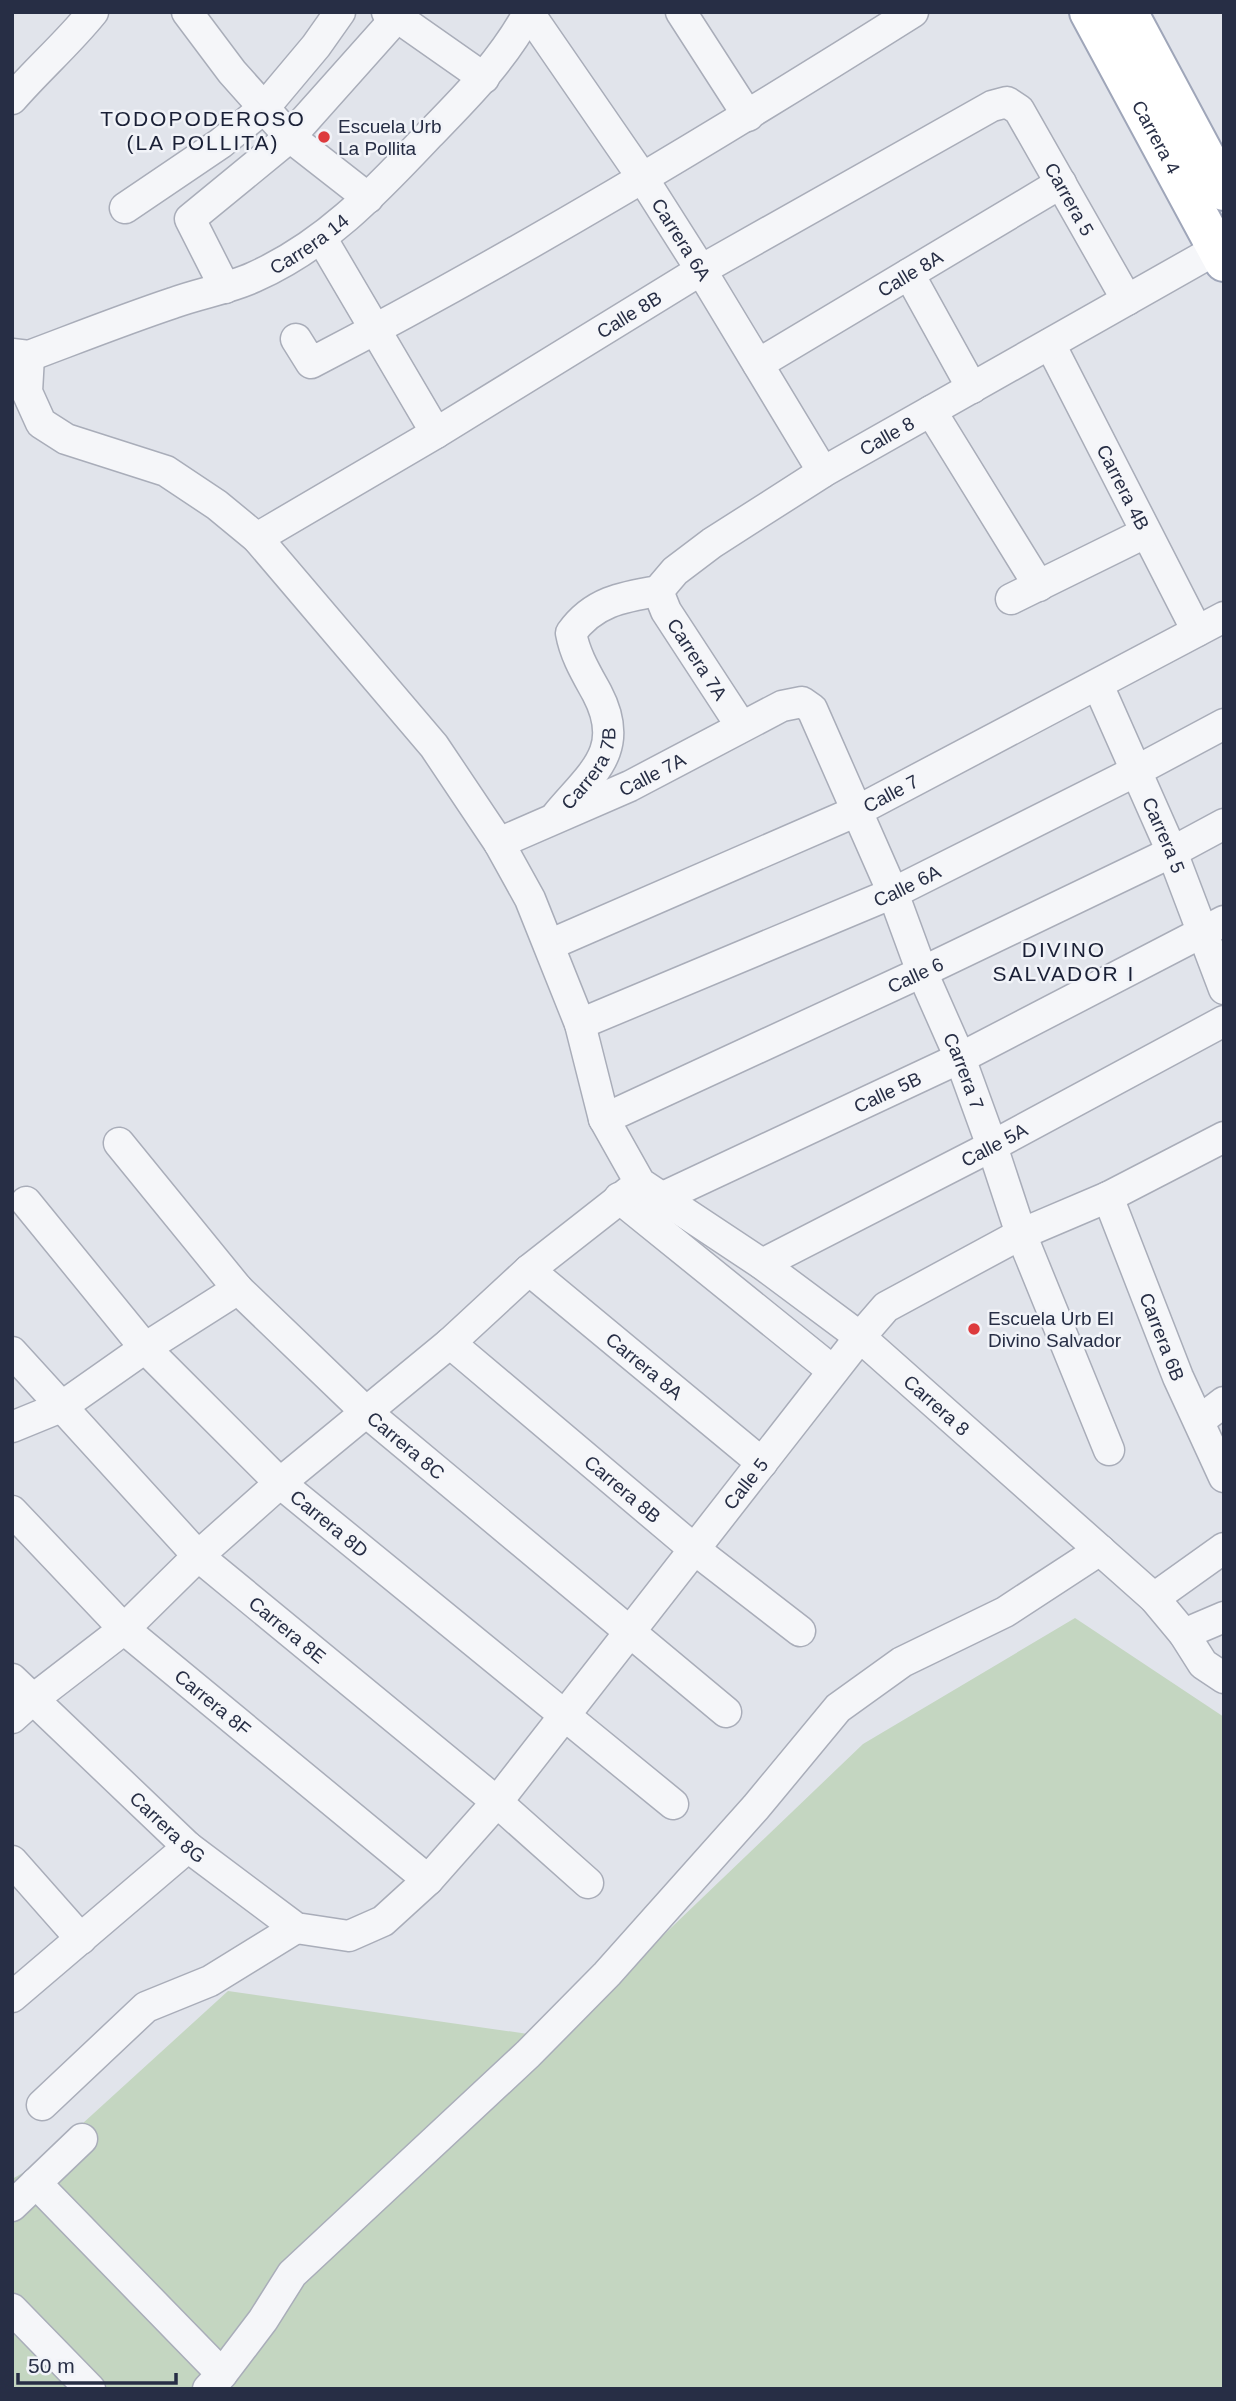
<svg xmlns="http://www.w3.org/2000/svg" width="1236" height="2401" font-family="Helvetica,sans-serif">
<style>
.green{fill:#c4d6c1}
.lines{fill:none;stroke-linecap:round;stroke-linejoin:round}
.minor-casing{stroke:#a9adb9;stroke-width:33}
.major-casing{stroke:#9fa6b9;stroke-width:42}
.minor{stroke:#f5f6f9;stroke-width:30}
.major{stroke:#fff;stroke-width:38}
.poi-dot{fill:#dd3a3d;stroke:#f1f3f8;stroke-width:2.5}
.labels{text-anchor:middle;dominant-baseline:central;stroke-width:5;stroke-linejoin:round;paint-order:stroke}
.poi-label{font-size:19px;fill:#272e45;stroke:#f1f3f8;text-anchor:start}
.street-label{font-size:19px;fill:#272e45;stroke:#f1f3f8}
.neighbourhood-label{font-size:21px;letter-spacing:2px;fill:#1a2036;stroke:#f1f3f8}
</style>
<rect width="100%" height="100%" fill="#e1e4eb"/>
<path class="green" d="M 1075,1618 L 1224,1717 L 1224,2389 L 12,2389 L 12,2179 L 37,2165 L 228,1991 L 556,2038 L 863,1744 Z"/>
<g class="lines">
<g class="minor-casing">
<g id="minor">
<path d="M 187,12 L 232,72 L 290,137 L 368,198"/>
<path d="M 387,12 L 397,17 L 484,78"/>
<path d="M 681,12 L 748,116"/>
<path id="s1" d="M 529,13 L 642,177 L 701,270 L 823,472"/>
<path d="M 12,99 C 38,69 68,43 93,12"/>
<path d="M 125,208 L 221,143 L 264,108 L 316,46 L 340,12"/>
<path d="M 322,239 L 436,433"/>
<path d="M 909,274 L 972,388"/>
<path d="M 225,288 L 190,219 L 290,137 L 397,17 L 398,12"/>
<path d="M 296,339 L 311,363 C 517,256 716,136 913,12"/>
<path id="s2" d="M 1050,344 L 1197,631"/>
<path id="s3" d="M 12,354 L 29,356 C 77,338 125,319 173,303 C 200,293 228,289 254,277 C 326,245 376,191 429,135 C 468,95 502,61 529,12"/>
<path id="s4" d="M 29,356 L 27,392 L 41,423 L 66,439 L 166,471 L 217,505 L 257,538 L 434,746 L 499,843 L 530,899 L 580,1024 L 604,1119 L 640,1183 L 762,1264 L 860,1337 L 1154,1598 L 1184,1634 L 1203,1664 L 1224,1678"/>
<path id="s5" d="M 758,364 L 1061,183"/>
<path d="M 931,411 L 1039,586"/>
<path id="s6" d="M 257,538 L 436,433 L 701,270 L 992,106 L 1007,102 L 1019,110 L 1127,300"/>
<path id="s7" d="M 658,591 L 666,611 L 741,726"/>
<path d="M 1011,599 L 1145,533"/>
<path id="s8" d="M 1098,685 L 1172,852 L 1224,989"/>
<path id="s9" d="M 557,815 C 592,773 627,750 597,693 C 586,673 575,655 571,633 C 593,602 622,597 658,591 L 675,571 L 712,543 L 823,472 L 1217,249"/>
<path id="s10" d="M 499,843 L 630,786 L 782,706 L 802,702 L 812,709 L 893,893 L 922,972 L 960,1058 L 992,1146 L 1021,1234 L 1109,1450"/>
<path id="s11" d="M 549,945 L 857,811 L 1224,617"/>
<path id="s12" d="M 580,1024 L 893,893 L 1136,771 L 1224,724"/>
<path id="s13" d="M 604,1119 L 922,972 L 1172,852 L 1224,824"/>
<path id="s14" d="M 119,1143 L 238,1289 L 365,1411 L 726,1712"/>
<path id="s15" d="M 1108,1197 L 1178,1377 L 1224,1477"/>
<path d="M 619,1198 L 833,1371"/>
<path id="s16" d="M 661,1198 L 960,1058 L 1224,921"/>
<path id="s17" d="M 26,1202 L 145,1348 L 280,1483 L 673,1804"/>
<path id="s18" d="M 762,1264 L 992,1146 L 1224,1021"/>
<path id="s19" d="M 529,1270 L 762,1463"/>
<path id="s20" d="M 450,1343 L 694,1549 L 800,1631"/>
<path id="s21" d="M 12,1352 L 198,1556 L 497,1802 L 588,1883"/>
<path d="M 1199,1421 L 1224,1402"/>
<path d="M 12,1427 L 61,1407 L 145,1348 L 238,1289"/>
<path id="s22" d="M 12,1511 L 124,1629 L 428,1880"/>
<path d="M 1154,1598 L 1224,1548"/>
<path d="M 1184,1634 L 1224,1617"/>
<path id="s23" d="M 12,1679 L 188,1847 L 296,1928 L 349,1936 L 383,1921 L 428,1880 L 497,1802 L 860,1337 L 886,1307 L 1021,1234 L 1108,1197 L 1224,1137"/>
<path d="M 12,1718 L 32,1700 L 124,1629 L 198,1556 L 280,1483 L 450,1343 L 529,1270 L 640,1183"/>
<path d="M 12,1861 L 81,1939"/>
<path d="M 12,1997 L 188,1847"/>
<path d="M 42,2105 L 146,2007 L 210,1981 L 296,1928"/>
<path d="M 36,2183 L 222,2374 L 208,2389"/>
<path d="M 12,2206 L 82,2139"/>
<path d="M 12,2309 L 90,2389"/>
<path d="M 222,2374 L 263,2320 L 292,2274 L 528,2054 L 607,1974 L 756,1807 L 838,1708 L 902,1662 L 1005,1612 L 1100,1550"/>
</g>
</g>
<g class="major-casing">
<g id="major">
<path id="s24" d="M 1089,12 L 1224,262"/>
<path d="M 1128,12 L 1224,191"/>
</g>
</g>
<use href="#minor" class="minor"/>
<use href="#major" class="major"/>
</g>
<g class="poi-dot">
<circle cx="324" cy="137" r="7"/>
<circle cx="974" cy="1329" r="7"/>
</g>
<g class="labels">
<g class="poi-label">
<text x="338" y="126">Escuela Urb<tspan x="338" dy="22">La Pollita</tspan></text>
<text x="988" y="1318">Escuela Urb El<tspan x="988" dy="22">Divino Salvador</tspan></text>
</g>
<g class="street-label">
<text stroke="none"><textPath href="#s24" startOffset="142">Carrera 4</textPath></text>
<text stroke="none"><textPath href="#s6" startOffset="985">Carrera 5</textPath></text>
<text stroke="none"><textPath href="#s1" startOffset="273">Carrera 6A</textPath></text>
<text stroke="none"><textPath href="#s3" startOffset="320">Carrera 14</textPath></text>
<text stroke="none"><textPath href="#s5" startOffset="177">Calle 8A</textPath></text>
<text stroke="none"><textPath href="#s6" startOffset="434">Calle 8B</textPath></text>
<text stroke="none"><textPath href="#s9" startOffset="584">Calle 8</textPath></text>
<text stroke="none"><textPath href="#s2" startOffset="161">Carrera 4B</textPath></text>
<text stroke="none"><textPath href="#s7" startOffset="79">Carrera 7A</textPath></text>
<text stroke="none"><textPath href="#s9" startOffset="58">Carrera 7B</textPath></text>
<text stroke="none"><textPath href="#s10" startOffset="168">Calle 7A</textPath></text>
<text stroke="none"><textPath href="#s11" startOffset="374">Calle 7</textPath></text>
<text stroke="none"><textPath href="#s8" startOffset="164">Carrera 5</textPath></text>
<text stroke="none"><textPath href="#s12" startOffset="355">Calle 6A</textPath></text>
<text stroke="none"><textPath href="#s13" startOffset="343">Calle 6</textPath></text>
<text stroke="none"><textPath href="#s10" startOffset="740">Carrera 7</textPath></text>
<text stroke="none"><textPath href="#s16" startOffset="250">Calle 5B</textPath></text>
<text stroke="none"><textPath href="#s18" startOffset="261">Calle 5A</textPath></text>
<text stroke="none"><textPath href="#s15" startOffset="150">Carrera 6B</textPath></text>
<text stroke="none"><textPath href="#s19" startOffset="150">Carrera 8A</textPath></text>
<text stroke="none"><textPath href="#s4" startOffset="1449">Carrera 8</textPath></text>
<text stroke="none"><textPath href="#s14" startOffset="418">Carrera 8C</textPath></text>
<text stroke="none"><textPath href="#s23" startOffset="1038">Calle 5</textPath></text>
<text stroke="none"><textPath href="#s20" startOffset="226">Carrera 8B</textPath></text>
<text stroke="none"><textPath href="#s17" startOffset="443">Carrera 8D</textPath></text>
<text stroke="none"><textPath href="#s21" startOffset="392">Carrera 8E</textPath></text>
<text stroke="none"><textPath href="#s22" startOffset="278">Carrera 8F</textPath></text>
<text stroke="none"><textPath href="#s23" startOffset="215">Carrera 8G</textPath></text>
</g>
<g class="neighbourhood-label">
<text x="203" y="118">TODOPODEROSO<tspan x="203" dy="24">(LA POLLITA)</tspan></text>
<text x="1064" y="949">DIVINO<tspan x="1064" dy="24">SALVADOR I</tspan></text>
</g>
</g>
<rect width="1236" height="2401" fill="none" stroke="#272e45" stroke-width="28"/>
<path d="M18 2373v10h158v-10" fill="none" stroke="#272e45" stroke-width="3.5"/>
<text x="28" y="2373" font-size="21" fill="#272e45" stroke="#f1f3f8" stroke-width="5" paint-order="stroke">50 m</text>
</svg>
